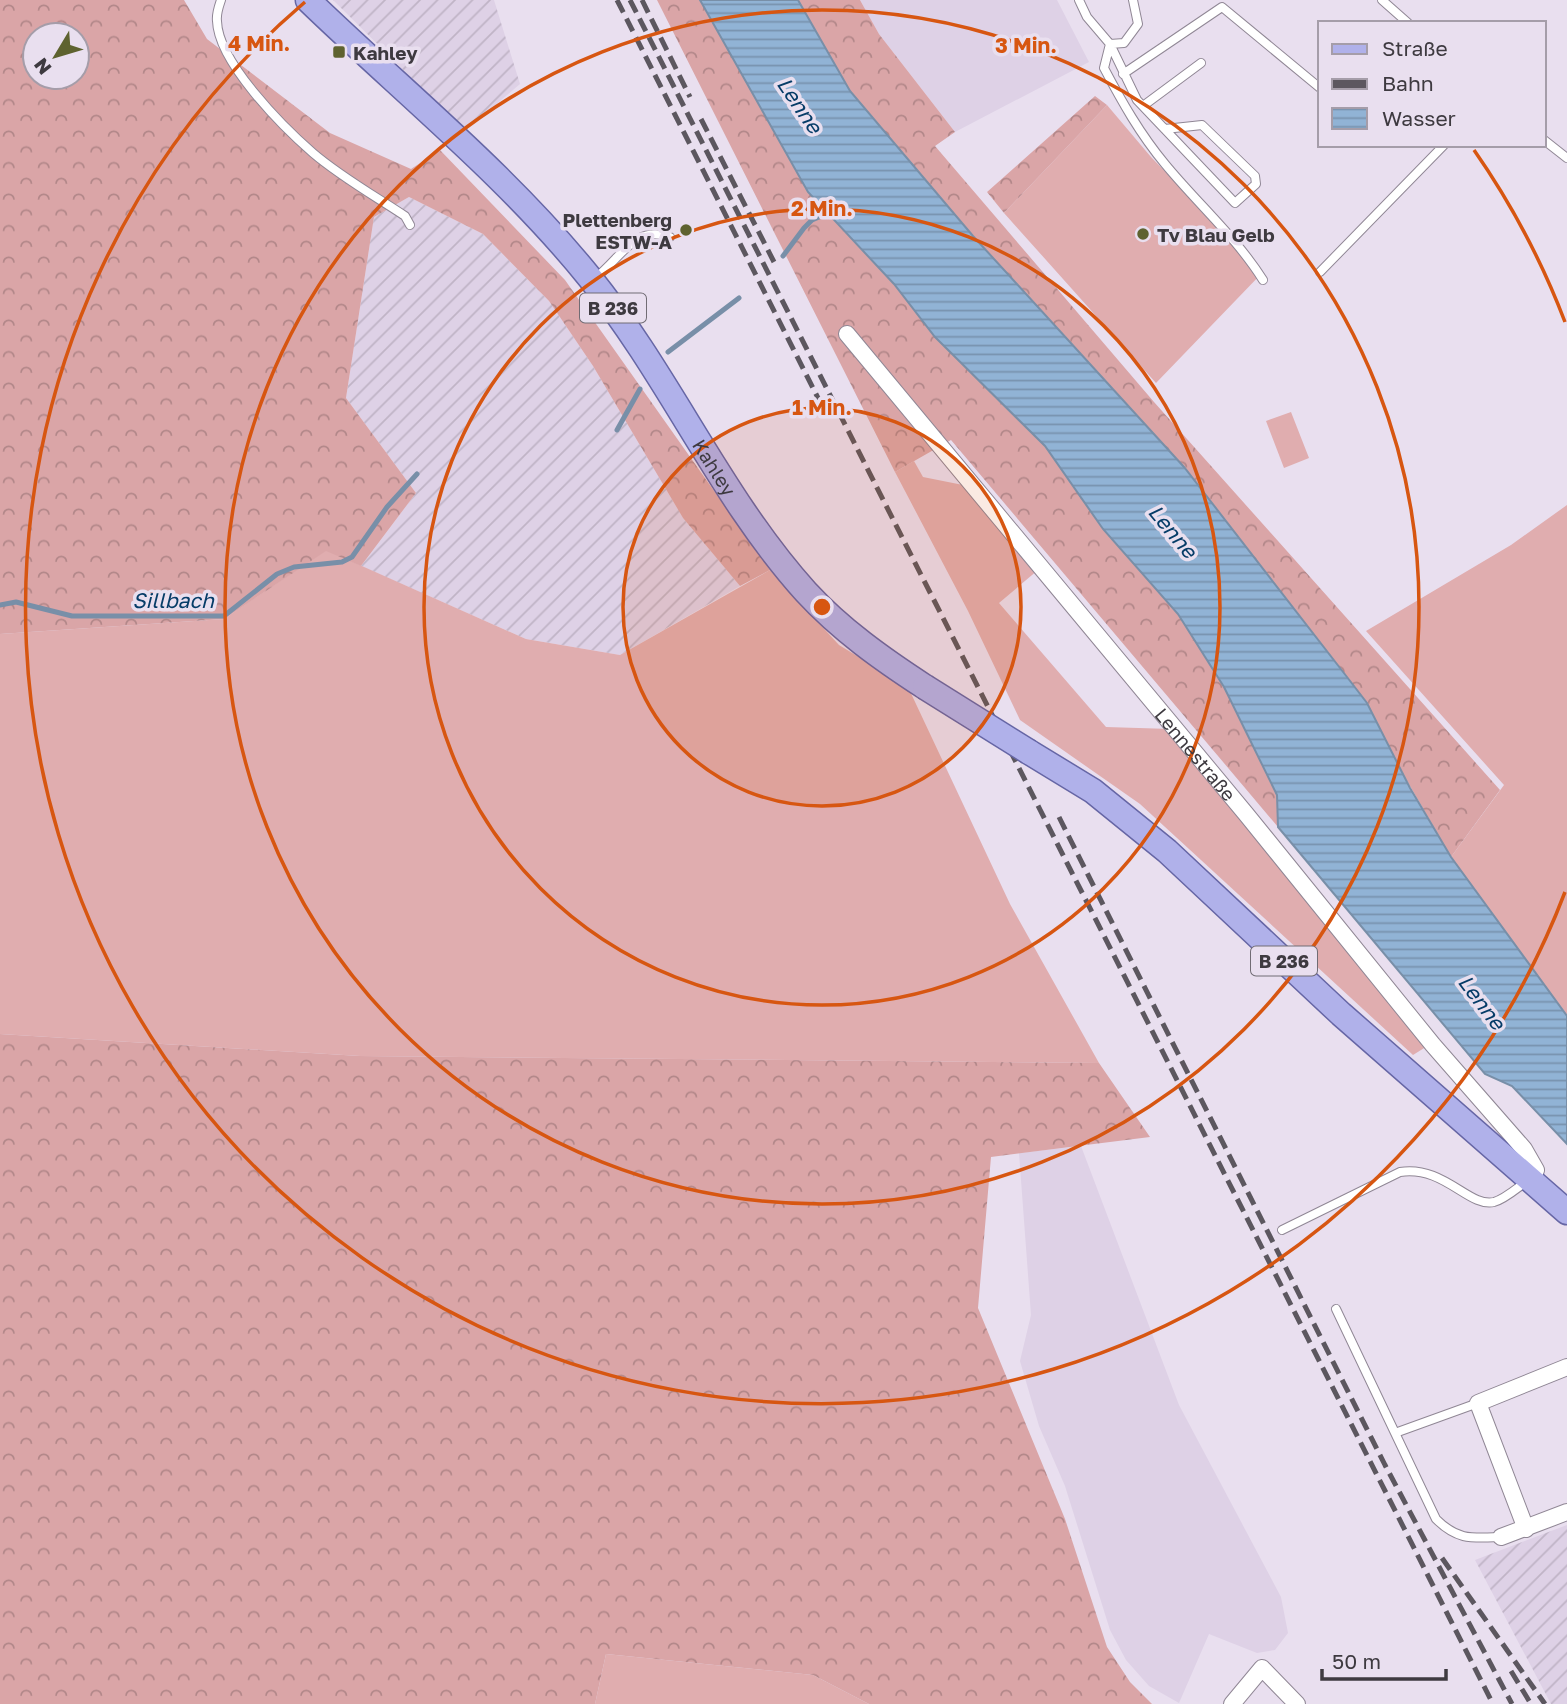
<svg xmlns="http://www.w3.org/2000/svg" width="1567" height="1704" font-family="'Golos Text',sans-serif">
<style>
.built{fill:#ded1e6}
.industrial{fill:url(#industrial-furrows)}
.grass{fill:#e0adaf}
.forest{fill:url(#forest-crowns);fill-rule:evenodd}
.water{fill:url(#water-rules);stroke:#788fa8;stroke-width:2}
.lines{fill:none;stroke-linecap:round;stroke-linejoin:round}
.stream{stroke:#788fa8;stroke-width:5}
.service-casing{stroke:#908795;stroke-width:10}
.minor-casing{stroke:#908795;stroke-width:18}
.primary-casing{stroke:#6666a5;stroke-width:27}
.service{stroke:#fff;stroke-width:8}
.minor{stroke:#fff;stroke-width:16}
.primary{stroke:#b0b1ea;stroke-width:24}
.rail{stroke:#5c575f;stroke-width:5;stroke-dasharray:14 7;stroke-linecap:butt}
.primary-bridge-casing{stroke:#6666a5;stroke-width:27;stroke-linecap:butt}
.primary-bridge{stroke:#b0b1ea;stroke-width:24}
.ring{fill:none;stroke:#d75611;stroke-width:3.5}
.poi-dot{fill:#5e622f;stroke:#e9dfef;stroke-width:2.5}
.labels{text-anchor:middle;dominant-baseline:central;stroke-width:7;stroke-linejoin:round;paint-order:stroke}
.shield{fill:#e9dfef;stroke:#716c74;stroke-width:2}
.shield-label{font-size:18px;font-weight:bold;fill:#3e3a40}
.poi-label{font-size:19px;font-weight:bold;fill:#3e3a40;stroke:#e9dfef;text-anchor:start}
.street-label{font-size:19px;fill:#3e3a40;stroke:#e9dfef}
.water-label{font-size:21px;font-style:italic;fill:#063c68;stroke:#e9dfef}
.centre{fill:#d75611;stroke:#e9dfef;stroke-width:3.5}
.ring-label{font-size:21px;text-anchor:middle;font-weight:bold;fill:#d75611;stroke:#e9dfef;stroke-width:7;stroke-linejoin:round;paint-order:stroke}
</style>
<defs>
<pattern id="industrial-furrows" width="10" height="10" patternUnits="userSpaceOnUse" patternTransform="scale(1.75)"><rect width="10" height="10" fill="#ded1e6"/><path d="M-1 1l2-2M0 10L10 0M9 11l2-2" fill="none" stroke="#c0b4c6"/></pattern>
<pattern id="forest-crowns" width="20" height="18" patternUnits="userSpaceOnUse" patternTransform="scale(1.75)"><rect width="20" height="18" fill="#daa5a7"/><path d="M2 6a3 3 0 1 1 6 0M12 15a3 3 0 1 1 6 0" fill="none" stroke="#b28789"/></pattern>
<pattern id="water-rules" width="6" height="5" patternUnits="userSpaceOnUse" patternTransform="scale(1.75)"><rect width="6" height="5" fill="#91b3d5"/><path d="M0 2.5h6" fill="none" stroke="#7893ae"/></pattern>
</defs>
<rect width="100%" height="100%" fill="#e9dfef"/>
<path class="built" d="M 860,0 L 1057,0 L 1089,62 L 955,132 L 879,34 Z
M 1081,1146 L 1179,1405 L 1281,1597 L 1288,1633 L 1275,1650 L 1257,1653 L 1209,1634 L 1179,1703 L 1149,1686 L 1126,1660 L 1110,1630 L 1065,1486 L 1039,1426 L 1020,1361 L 1031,1315 L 1019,1153 Z"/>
<path class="industrial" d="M 333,0 L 494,0 L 520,84 L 465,131 Z
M 409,197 L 483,234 L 549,301 L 593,366 L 683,518 L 740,586 L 620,655 L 526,639 L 361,566 L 416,493 L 346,398 L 374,217 Z
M 1567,1525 L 1567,1704 L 1551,1704 L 1475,1560 Z"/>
<path class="grass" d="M 1107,105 L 1151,157 L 1263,272 L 1156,383 L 1004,213 Z
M 1291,412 L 1309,458 L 1284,468 L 1266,421 Z
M 914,461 L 923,477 L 963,485 L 1038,570 L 999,603 L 1106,727 L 1171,729 L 1429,1045 L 1413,1055 L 1140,804 L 1020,720 L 968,611 L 895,472 Z
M 1567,505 L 1567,1016 L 1451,857 L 1504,785 L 1366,631 L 1511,545 Z
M 326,550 L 526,639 L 620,655 L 770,570 L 839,645 L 908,687 L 1010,904 L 1099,1063 L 360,1056 L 0,1034 L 0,634 L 224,619 Z
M 606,1654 L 813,1675 L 869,1704 L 595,1704 Z"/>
<path class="forest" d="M 0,0 L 184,0 L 207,39 L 330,133 L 411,169 L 440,150 L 565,280 L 770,570 L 740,586 L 683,518 L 593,366 L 549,301 L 483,234 L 409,197 L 374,217 L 346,398 L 416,493 L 361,566 L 326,551 L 224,619 L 0,634 ZM 35,35 L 77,35 L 77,77 L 35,77 Z
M 657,0 L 700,0 L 808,192 L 894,284 L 935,337 L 1045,446 L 1103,529 L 1178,614 L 1224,687 L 1278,795 L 1278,827 L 951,440 L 895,472 Z
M 798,0 L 860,0 L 879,34 L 955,132 L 935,146 L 1154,402 L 1500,790 L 1451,857 L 1347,677 L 1184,467 L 973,236 L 850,91 Z
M 1095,96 L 1107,105 L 1004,213 L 987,192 Z
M 0,1034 L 360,1056 L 1099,1063 L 1150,1137 L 991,1157 L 978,1308 L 1065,1519 L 1107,1647 L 1130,1682 L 1152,1704 L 869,1704 L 813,1675 L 606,1654 L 595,1704 L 0,1704 Z"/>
<path class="water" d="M 700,0 L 798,0 L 850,91 L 973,236 L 1184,467 L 1347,677 L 1367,703 L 1410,788 L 1451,857 L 1567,1016 L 1567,1144 L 1512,1086 L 1485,1074 L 1278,827 L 1277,795 L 1224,687 L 1178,614 L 1103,529 L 1045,446 L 935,337 L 894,284 L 808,192 Z"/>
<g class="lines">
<path class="stream" d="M 783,256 L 804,228 L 812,220 L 833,211
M 668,352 L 739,298
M 617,430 L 640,389
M 0,605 L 16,602 L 72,616 L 224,616 L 277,574 L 294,567 L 342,562 L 352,557 L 387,507 L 417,474"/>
<g class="service-casing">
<path id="service" d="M 221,0 C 219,6 216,14 217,21 C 218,62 283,127 313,153 C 341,177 375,196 405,216 L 410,225
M 1079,0 L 1087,17 L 1110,44 L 1124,43 L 1138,24 L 1133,0
M 1382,0 L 1408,23
M 1110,44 L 1137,100 L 1235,203 L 1256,184 L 1255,176 L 1202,125 L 1165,129
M 1110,44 L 1104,68 C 1122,102 1140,134 1165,164 C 1197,203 1236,237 1263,280
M 1123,74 L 1222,7 L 1320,88
M 1143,106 L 1201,63
M 1544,140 L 1567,158
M 1320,272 L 1444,145
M 595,278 C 621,259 634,224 670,237
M 1282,1230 L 1400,1172 C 1444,1165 1469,1208 1494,1202 C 1505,1199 1517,1188 1527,1181
M 1336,1309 L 1436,1519 C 1458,1541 1473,1538 1501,1537
M 1395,1433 L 1478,1403"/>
</g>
<g class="minor-casing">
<g id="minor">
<path id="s1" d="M 847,334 L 1246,814 L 1433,1045 L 1524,1149 L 1536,1170 L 1532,1179"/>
<path d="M 1526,1529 L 1478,1403 L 1567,1367"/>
<path d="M 1501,1537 L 1567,1512"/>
<path d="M 1232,1704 L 1262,1668 L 1297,1704"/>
</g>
</g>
<g class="primary-casing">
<g id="primary">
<path id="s2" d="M 308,0 C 402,91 508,176 590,278 C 670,377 721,498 806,592 C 841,630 882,659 925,687"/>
<path d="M 1029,752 L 1093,791 L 1167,851 L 1341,1014 L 1567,1212"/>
</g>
</g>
<use href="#service" class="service"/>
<use href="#minor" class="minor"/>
<use href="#primary" class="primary"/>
<path class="rail" d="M 617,0 L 820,402
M 630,0 L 1493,1704
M 642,0 L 690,97
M 701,119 L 774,262
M 1059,817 L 1385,1465 L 1512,1704
M 1442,1558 L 1545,1704
M 1511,1671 L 1531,1704"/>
<g class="primary-bridge-casing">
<path id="primary-bridge" d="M 925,687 L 1029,752"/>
</g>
<use href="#primary-bridge" class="primary-bridge"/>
</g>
<circle cx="822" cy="607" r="199" fill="#d75611" fill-opacity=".12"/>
<g class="ring">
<circle cx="822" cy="607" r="199"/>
<circle cx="822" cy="607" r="398"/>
<circle cx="822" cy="607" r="597"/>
<path d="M1565 892A796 796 0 1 1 305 2M1474 150A796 796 0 0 1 1565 322"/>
</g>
<g class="poi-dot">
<rect x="332" y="45" width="14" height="14" rx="3.5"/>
<circle cx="686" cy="230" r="7"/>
<circle cx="1143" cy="234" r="7"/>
</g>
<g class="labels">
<g class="shield">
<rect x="580" y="293.5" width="66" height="29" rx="5"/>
<rect x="1251" y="946.5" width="66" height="29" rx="5"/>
</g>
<g class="shield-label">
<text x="613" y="308">B 236</text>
<text x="1284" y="961">B 236</text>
</g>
<g class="poi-label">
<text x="353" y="52">Kahley</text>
<text x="672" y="219" text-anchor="end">Plettenberg<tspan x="672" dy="22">ESTW-A</tspan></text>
<text x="1157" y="234">Tv Blau Gelb</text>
</g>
<g class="street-label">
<text stroke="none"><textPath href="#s2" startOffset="623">Kahley</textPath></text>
<text stroke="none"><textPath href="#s1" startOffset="546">Lennestraße</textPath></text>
</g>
<g class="water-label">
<text transform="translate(800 105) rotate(56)">Lenne</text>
<text transform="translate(1173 531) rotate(50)">Lenne</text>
<text x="173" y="600">Sillbach</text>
<text transform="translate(1482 1002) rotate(53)">Lenne</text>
</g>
</g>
<circle cx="822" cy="607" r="10" class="centre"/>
<g class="ring-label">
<text x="259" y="51">4 Min.</text>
<text x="1026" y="53">3 Min.</text>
<text x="822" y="216">2 Min.</text>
<text x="822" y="415">1 Min.</text>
</g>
<rect x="1318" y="21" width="228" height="126" fill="#e9dfef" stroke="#a59da9" stroke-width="2"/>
<rect x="1332" y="44" width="35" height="10" fill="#b0b1ea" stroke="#a59da9" stroke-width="2"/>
<text x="1382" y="56" font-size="21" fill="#3e3a40">Straße</text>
<rect x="1332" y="79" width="35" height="10" fill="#5c575f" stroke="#a59da9" stroke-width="2"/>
<text x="1382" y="91" font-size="21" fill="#3e3a40">Bahn</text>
<rect x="1332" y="108" width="35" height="21" fill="url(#water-rules)" stroke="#a59da9" stroke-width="2"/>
<text x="1382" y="126" font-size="21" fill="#3e3a40">Wasser</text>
<g transform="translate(56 56) rotate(232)"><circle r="33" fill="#e9dfef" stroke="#a59da9" stroke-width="2"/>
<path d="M0-5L12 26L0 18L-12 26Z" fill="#5e622f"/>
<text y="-10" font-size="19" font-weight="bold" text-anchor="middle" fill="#3e3a40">N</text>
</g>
<path d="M1322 1669v10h124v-10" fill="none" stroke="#3e3a40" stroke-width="3.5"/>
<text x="1332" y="1669" font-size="21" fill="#3e3a40" stroke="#e9dfef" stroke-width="5" paint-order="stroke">50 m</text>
</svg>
